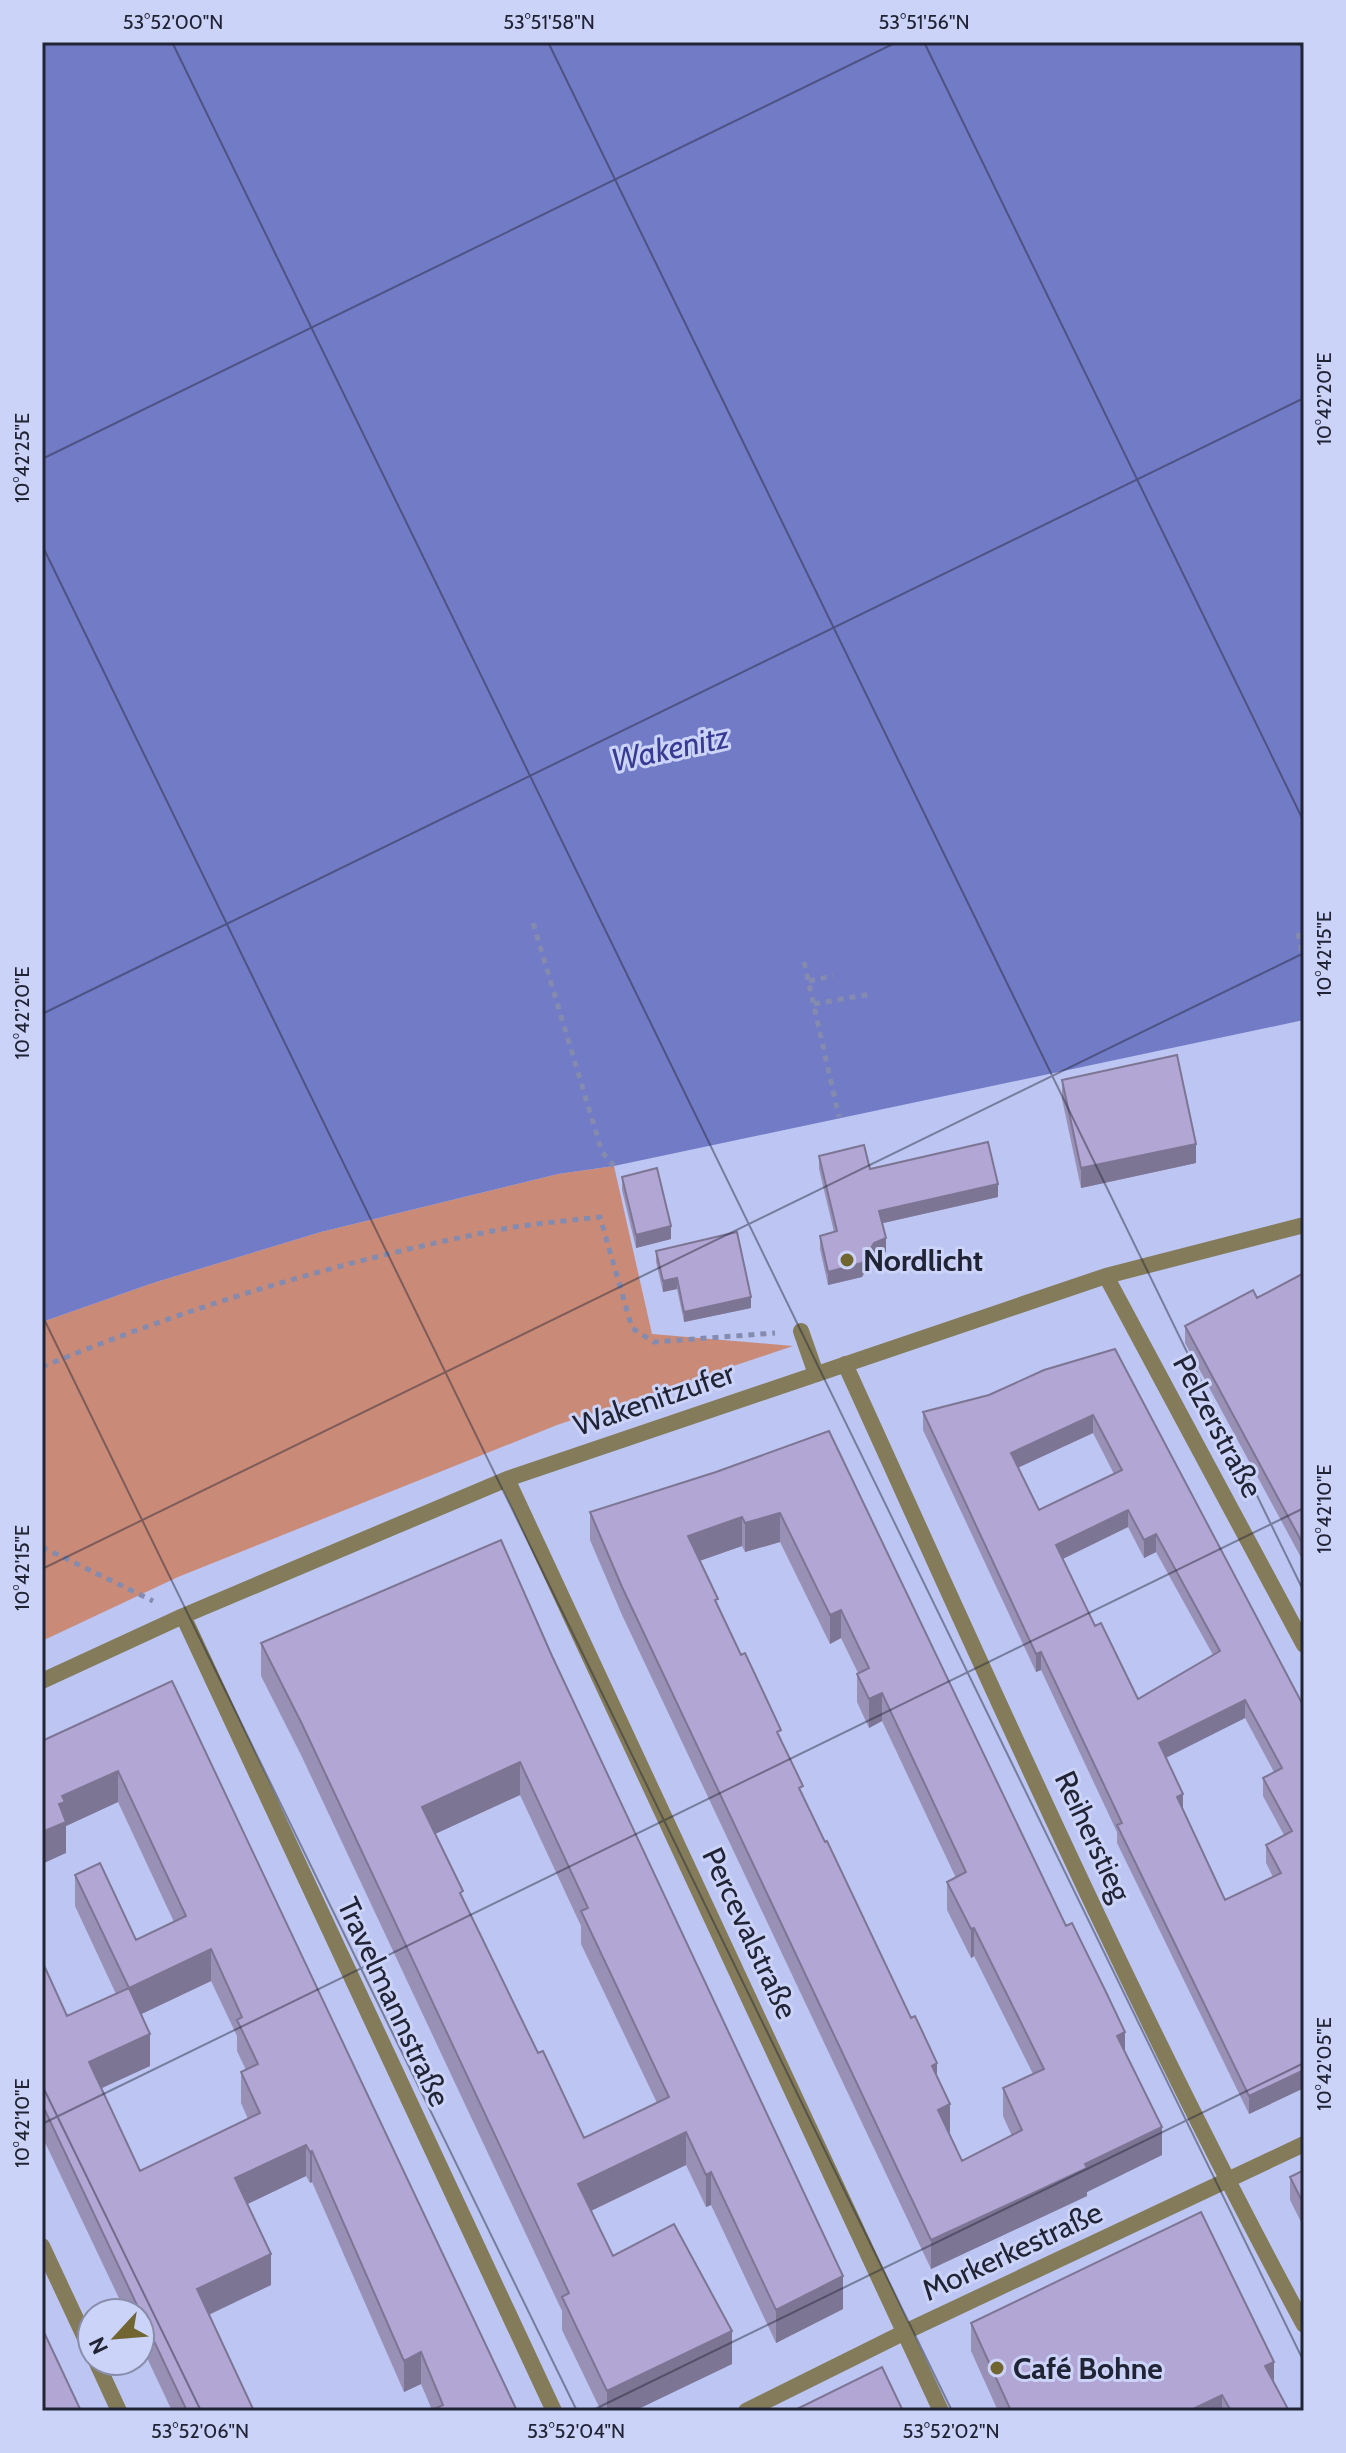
<svg xmlns="http://www.w3.org/2000/svg" width="1346" height="2453" font-family="Cabin,sans-serif">
<style>
.green{fill:#ca8a78}
.water{fill:#727cc6}
.lines{fill:none;stroke-linecap:round;stroke-linejoin:round}
.path{stroke:#848bae;stroke-width:5;stroke-dasharray:6 6;stroke-linecap:butt}
.lane{stroke:#837b59;stroke-width:16}
.street{stroke:#837b59;stroke-width:16}
.wall{fill:#9990b6;fill-rule:evenodd}
.shaded-wall{fill:#7d7594}
.building{fill:#b2a7d4;stroke:#7d7594;stroke-width:2;fill-rule:evenodd}
.ticks{fill:none;stroke:#212435;stroke-width:2;stroke-opacity:0.45}
.poi-dot{fill:#716532;stroke:#ccd3f8;stroke-width:3}
.labels{text-anchor:middle;dominant-baseline:central;stroke-width:6;stroke-linejoin:round;paint-order:stroke}
.poi-label{font-size:30px;font-weight:bold;fill:#212435;stroke:#ccd3f8;text-anchor:start}
.street-label{font-size:30px;fill:#212435;stroke:#ccd3f8}
.water-label{font-size:32px;font-style:italic;fill:#383b93;stroke:#ccd3f8}
.neatline{fill:none;stroke:#212435;stroke-width:3}
.ticks-label{font-size:20px;text-anchor:middle;fill:#212435}
</style>
<rect width="100%" height="100%" fill="#bdc6f3"/>
<path class="green" d="M 614,1166 L 652,1334 L 793,1346 L 557,1425 L 178,1577 L 42,1641 L 42,1322 L 153,1283 L 321,1232 L 558,1174 Z"/>
<path class="water" d="M 1304,42 L 1304,1020 L 614,1166 L 558,1174 L 321,1232 L 153,1283 L 42,1322 L 42,43 Z"/>
<g class="lines">
<path class="path" d="M 533,923 L 602,1152 L 614,1166
M 1298,933 L 1304,962
M 804,962 L 839,1117
M 809,981 L 833,976
M 814,1004 L 871,994
M 42,1367 C 190,1306 346,1259 503,1229 C 535,1223 567,1221 600,1217 L 632,1328 L 654,1342 L 775,1333
M 42,1547 L 153,1601"/>
<path class="lane" d="M 801,1331 L 816,1374"/>
<path class="street" d="M 1106,1276 L 1304,1645
M 845,1364 C 992,1687 1135,2013 1304,2325
M 507,1479 L 941,2411
M 183,1616 L 554,2411
M 42,1681 L 183,1616 L 507,1479 L 1106,1276 L 1304,1225
M 42,2246 L 92,2353
M 96,2361 L 119,2411
M 746,2411 L 905,2332 L 1304,2144"/>
</g>
<path class="wall" d="M 1062,1080 L 1196,1163 L 1081,1188 L 1062,1099 Z
M 819,1156 L 870,1169 L 998,1197 L 883,1223 L 886,1252 L 874,1256 L 862,1277 L 828,1285 L 820,1249 L 820,1236 L 834,1232 L 819,1169 Z
M 622,1177 L 671,1239 L 636,1248 L 622,1190 Z
M 656,1251 L 751,1308 L 684,1322 L 677,1289 L 663,1292 L 656,1262 Z
M 1304,1273 L 1304,1563 L 1185,1343 L 1185,1326 L 1257,1298 Z
M 1115,1349 L 1304,1707 L 1304,2088 L 1249,2114 L 1117,1843 L 1117,1832 L 1041,1670 L 1036,1672 L 923,1430 L 923,1412 L 989,1395 ZM 1093,1433 L 1114,1474 L 1039,1510 L 1018,1467 ZM 1128,1527 L 1144,1558 L 1156,1552 L 1213,1655 L 1138,1699 L 1095,1626 L 1063,1559 ZM 1245,1718 L 1274,1772 L 1263,1778 L 1263,1796 L 1284,1835 L 1266,1845 L 1266,1863 L 1273,1877 L 1225,1900 L 1183,1811 L 1166,1758 Z
M 829,1431 L 1125,2051 L 1162,2155 L 1087,2192 L 1087,2196 L 931,2269 L 622,1615 L 590,1540 L 590,1512 L 716,1472 ZM 780,1542 L 830,1644 L 841,1638 L 858,1673 L 857,1674 L 857,1702 L 869,1728 L 882,1721 L 956,1878 L 947,1882 L 947,1910 L 971,1958 L 974,1956 L 1033,2074 L 1003,2088 L 1003,2116 L 1012,2136 L 962,2161 L 949,2133 L 950,2132 L 937,2077 L 803,1796 L 781,1741 L 718,1607 L 699,1561 L 742,1546 L 745,1552 Z
M 501,1540 L 843,2309 L 776,2343 L 711,2205 L 706,2207 L 686,2165 L 591,2211 L 613,2256 L 732,2364 L 634,2411 L 601,2411 L 562,2330 L 562,2311 L 302,1757 L 261,1676 L 261,1643 ZM 520,1795 L 581,1926 L 581,1944 L 657,2103 L 584,2138 L 538,2053 L 463,1900 L 435,1834 Z
M 172,1681 L 517,2411 L 432,2410 L 421,2384 L 404,2392 L 312,2182 L 310,2183 L 306,2176 L 247,2204 L 271,2285 L 209,2315 L 254,2411 L 172,2411 L 140,2343 L 140,2313 L 126,2313 L 42,2136 L 42,1961 L 67,2016 L 116,1994 L 75,1906 L 75,1875 L 136,1940 L 174,1922 L 118,1802 L 66,1826 L 66,1853 L 42,1741 ZM 211,1981 L 237,2036 L 237,2051 L 246,2070 L 241,2072 L 241,2103 L 248,2119 L 140,2171 L 101,2088 L 150,2066 L 141,2014 Z
M 1304,2170 L 1304,2228 L 1290,2200 L 1290,2177 Z
M 971,2323 L 1274,2382 L 1289,2411 L 998,2411 L 971,2351 Z"/>
<path class="shaded-wall" d="M 1196,1144 L 1196,1163 L 1081,1188 L 1081,1168 Z
M 998,1184 L 998,1197 L 879,1224 L 879,1211 Z
M 671,1226 L 671,1239 L 636,1248 L 636,1235 Z
M 886,1238 L 886,1252 L 874,1256 L 862,1277 L 828,1285 L 828,1272 L 874,1243 Z
M 677,1278 L 677,1289 L 663,1292 L 663,1281 Z
M 751,1297 L 751,1308 L 684,1322 L 684,1312 Z
M 1093,1415 L 1093,1433 L 1011,1471 L 1011,1453 Z
M 1128,1510 L 1128,1527 L 1056,1562 L 1056,1545 Z
M 780,1513 L 780,1542 L 745,1552 L 745,1523 Z
M 742,1517 L 742,1546 L 688,1565 L 688,1536 Z
M 1156,1534 L 1156,1552 L 1144,1558 L 1144,1540 Z
M 841,1610 L 841,1638 L 830,1644 L 830,1615 Z
M 1041,1652 L 1041,1670 L 1036,1672 L 1036,1654 Z
M 882,1693 L 882,1721 L 869,1728 L 869,1699 Z
M 1245,1700 L 1245,1718 L 1159,1761 L 1159,1743 Z
M 520,1762 L 520,1795 L 422,1840 L 422,1807 Z
M 118,1771 L 118,1802 L 66,1826 L 66,1853 L 42,1864 L 42,1832 L 62,1796 Z
M 1183,1794 L 1183,1812 L 1177,1797 Z
M 974,1928 L 974,1956 L 971,1958 L 971,1929 Z
M 211,1949 L 211,1981 L 129,2020 L 129,1988 Z
M 1125,2032 L 1125,2060 L 1117,2036 Z
M 150,2034 L 150,2066 L 89,2094 L 89,2062 Z
M 937,2063 L 937,2091 L 932,2066 Z
M 1304,2070 L 1304,2088 L 1249,2114 L 1249,2096 Z
M 950,2104 L 950,2132 L 938,2138 L 938,2110 Z
M 1162,2127 L 1162,2155 L 1087,2192 L 1087,2196 L 931,2269 L 931,2240 Z
M 686,2132 L 686,2165 L 578,2217 L 578,2184 Z
M 306,2145 L 306,2176 L 235,2210 L 235,2178 Z
M 312,2151 L 312,2182 L 310,2183 L 310,2152 Z
M 711,2172 L 711,2205 L 706,2207 L 706,2175 Z
M 271,2254 L 271,2285 L 197,2320 L 197,2289 Z
M 843,2276 L 843,2309 L 776,2343 L 776,2310 Z
M 732,2331 L 732,2364 L 634,2411 L 607,2411 L 607,2391 Z
M 421,2352 L 421,2384 L 404,2392 L 404,2361 Z
M 1274,2362 L 1274,2391 L 1265,2366 Z
M 1222,2395 L 1222,2411 L 1189,2411 Z"/>
<path class="building" d="M 1177,1055 L 1196,1144 L 1081,1168 L 1062,1080 Z
M 988,1142 L 998,1184 L 879,1211 L 886,1238 L 874,1243 L 862,1263 L 828,1272 L 820,1236 L 837,1231 L 819,1156 L 864,1145 L 870,1169 Z
M 657,1168 L 671,1226 L 636,1235 L 622,1177 Z
M 737,1232 L 751,1297 L 684,1312 L 677,1278 L 663,1281 L 656,1251 Z
M 1304,1273 L 1304,1546 L 1185,1326 L 1253,1290 L 1257,1298 Z
M 1115,1349 L 1304,1707 L 1304,2070 L 1249,2096 L 1117,1825 L 1122,1823 L 1041,1652 L 1036,1654 L 923,1412 L 989,1395 L 1044,1370 ZM 1093,1415 L 1122,1470 L 1039,1510 L 1011,1453 ZM 1128,1510 L 1144,1540 L 1156,1534 L 1220,1651 L 1138,1699 L 1101,1623 L 1095,1626 L 1056,1545 ZM 1245,1700 L 1282,1768 L 1263,1778 L 1292,1831 L 1266,1845 L 1281,1873 L 1225,1900 L 1177,1797 L 1183,1794 L 1159,1743 Z
M 829,1431 L 1066,1926 L 1072,1923 L 1105,1990 L 1125,2032 L 1117,2036 L 1162,2127 L 1085,2164 L 1087,2168 L 931,2240 L 622,1587 L 590,1512 L 716,1472 ZM 780,1513 L 830,1615 L 841,1610 L 869,1668 L 857,1674 L 869,1699 L 882,1693 L 966,1872 L 947,1882 L 971,1929 L 974,1928 L 1044,2069 L 1003,2088 L 1022,2130 L 962,2161 L 938,2110 L 950,2104 L 932,2066 L 937,2063 L 915,2016 L 911,2018 L 827,1841 L 825,1842 L 799,1788 L 803,1786 L 777,1732 L 781,1730 L 745,1653 L 741,1655 L 715,1600 L 718,1599 L 688,1536 L 742,1517 L 745,1523 Z
M 501,1540 L 552,1656 L 843,2276 L 776,2310 L 711,2172 L 706,2175 L 686,2132 L 578,2184 L 613,2256 L 674,2224 L 732,2331 L 607,2391 L 562,2297 L 569,2293 L 302,1724 L 261,1643 ZM 520,1762 L 588,1908 L 581,1911 L 669,2097 L 584,2138 L 543,2051 L 538,2053 L 460,1893 L 463,1891 L 422,1807 Z
M 172,1681 L 517,2411 L 430,2411 L 443,2405 L 421,2352 L 404,2361 L 312,2151 L 310,2152 L 306,2145 L 235,2178 L 271,2254 L 197,2289 L 254,2411 L 187,2411 L 42,2104 L 42,1961 L 67,2016 L 129,1988 L 75,1875 L 100,1863 L 136,1940 L 186,1916 L 118,1771 L 62,1796 L 65,1802 L 59,1804 L 66,1822 L 42,1832 L 42,1741 ZM 211,1949 L 242,2017 L 237,2020 L 258,2064 L 241,2072 L 260,2113 L 140,2171 L 89,2062 L 150,2034 L 129,1988 Z
M 1304,2170 L 1304,2205 L 1290,2177 Z
M 1201,2212 L 1274,2362 L 1265,2366 L 1289,2411 L 1231,2411 L 1222,2395 L 1189,2411 L 1011,2411 L 971,2323 Z
M 42,2328 L 81,2411 L 42,2411 Z
M 882,2367 L 903,2411 L 793,2411 Z"/>
<path class="ticks" d="M 172,42 L 1304,2362M 548,42 L 1304,1592M 924,42 L 1304,822M 1299,42 L 1304,52M 42,459 L 897,42M 42,545 L 952,2411M 42,1014 L 1304,398M 42,1315 L 577,2411M 42,1569 L 1304,953M 42,2085 L 201,2411M 42,2124 L 1304,1508M 591,2411 L 1304,2063"/>
<g class="poi-dot">
<circle cx="847" cy="1260" r="8"/>
<circle cx="997" cy="2368" r="8"/>
</g>
<g class="labels">
<g class="poi-label">
<text x="863" y="1260">Nordlicht</text>
<text x="1013" y="2368">Café Bohne</text>
</g>
<g class="street-label">
<text transform="translate(654 1399) rotate(-19)">Wakenitzufer</text>
<text transform="translate(1218 1426) rotate(62)">Pelzerstraße</text>
<text transform="translate(1093 1836) rotate(65)">Reiherstieg</text>
<text transform="translate(750 1933) rotate(65)">Percevalstraße</text>
<text transform="translate(394 2002) rotate(65)">Travelmannstraße</text>
<text transform="translate(1012 2251) rotate(-25)">Morkerkestraße</text>
</g>
<g class="water-label">
<text transform="translate(670 748) rotate(-12)">Wakenitz</text>
</g>
</g>
<rect width="1346" height="2453" fill="none" stroke="#ccd3f8" stroke-width="88"/>
<g transform="translate(116 2337) rotate(244)"><circle r="38" fill="#ccd3f8" stroke="#888daa" stroke-width="2"/>
<path d="M0-6L14 30L0 20L-14 30Z" fill="#716532"/>
<text y="-12" font-size="22" font-weight="bold" text-anchor="middle" fill="#212435">N</text>
</g>
<rect x="44" y="44" width="1258" height="2365" class="neatline"/>
<g class="ticks-label">
<text x="173" y="29">53°52'00"N</text>
<text x="549" y="29">53°51'58"N</text>
<text x="924" y="29">53°51'56"N</text>
<text transform="translate(1324 399) rotate(-90)" y="7">10°42'20"E</text>
<text transform="translate(22 458) rotate(-90)" y="7">10°42'25"E</text>
<text transform="translate(1324 954) rotate(-90)" y="7">10°42'15"E</text>
<text transform="translate(22 1013) rotate(-90)" y="7">10°42'20"E</text>
<text transform="translate(1324 1509) rotate(-90)" y="7">10°42'10"E</text>
<text transform="translate(22 1568) rotate(-90)" y="7">10°42'15"E</text>
<text transform="translate(1324 2064) rotate(-90)" y="7">10°42'05"E</text>
<text transform="translate(22 2123) rotate(-90)" y="7">10°42'10"E</text>
<text x="200" y="2438">53°52'06"N</text>
<text x="576" y="2438">53°52'04"N</text>
<text x="951" y="2438">53°52'02"N</text>
</g>
</svg>
